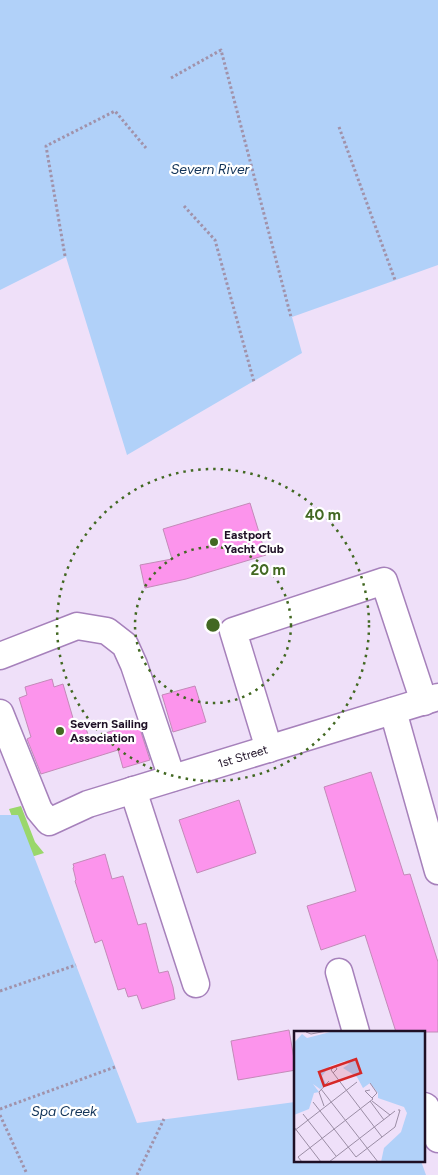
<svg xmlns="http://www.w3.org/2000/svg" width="438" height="1175" font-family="Figtree,sans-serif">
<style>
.green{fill:#9ad76b}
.water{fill:#b1d1f9}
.building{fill:#fc94ec;stroke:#c38ab8}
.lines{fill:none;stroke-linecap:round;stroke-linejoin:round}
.minor-casing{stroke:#a681bb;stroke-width:29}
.path{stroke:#a192aa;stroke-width:3;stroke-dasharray:2.5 2.5;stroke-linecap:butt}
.minor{stroke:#fff;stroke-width:26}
.ring{fill:none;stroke:#426822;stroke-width:2.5;stroke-dasharray:2.5 5}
.poi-dot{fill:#426822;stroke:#fff;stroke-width:2}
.labels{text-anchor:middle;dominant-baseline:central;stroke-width:4.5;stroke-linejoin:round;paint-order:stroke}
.poi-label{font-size:12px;font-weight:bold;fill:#1e1026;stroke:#fff;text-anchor:start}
.street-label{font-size:12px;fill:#1e1026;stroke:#fff}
.water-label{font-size:14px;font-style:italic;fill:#113359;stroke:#fff}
.inset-road{fill:none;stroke:#9b8da5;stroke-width:1}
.view{fill:#d62828;fill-opacity:0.15;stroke:#d62828;stroke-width:2.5}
.inset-edge{fill:none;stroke:#1e1026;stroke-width:2.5}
.centre{fill:#426822;stroke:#fff;stroke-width:2.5}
.ring-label{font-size:15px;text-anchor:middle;font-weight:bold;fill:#426822;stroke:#fff;stroke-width:4.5;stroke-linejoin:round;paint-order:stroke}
</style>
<rect width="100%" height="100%" fill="#efe0f9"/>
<path class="green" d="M 21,806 L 35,842 L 44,853 L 28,858 L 9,809 Z"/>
<path class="water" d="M 0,0 L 438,0 L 438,265 L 292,317 L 302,353 L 127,455 L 66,257 L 0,290 Z
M 0,815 L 18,815 L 137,1123 L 295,1102 L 296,1161 L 421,1161 L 426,1175 L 0,1175 Z"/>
<path class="building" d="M 250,503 L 266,555 L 186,579 L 145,588 L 140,565 L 172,559 L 163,529 Z
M 52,679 L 54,687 L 63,684 L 75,725 L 84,722 L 89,738 L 138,723 L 150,760 L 123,768 L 118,750 L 41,774 L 27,739 L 31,737 L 19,698 L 27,695 L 25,687 Z
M 195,686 L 206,722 L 173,732 L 162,695 Z
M 371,772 L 404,875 L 410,874 L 438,962 L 438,1032 L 396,1032 L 365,935 L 321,950 L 307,906 L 356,891 L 324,787 Z
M 239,800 L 256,853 L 197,873 L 179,820 Z
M 105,854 L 112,879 L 123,876 L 138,925 L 146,923 L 159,973 L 168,971 L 173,987 L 175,999 L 142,1009 L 137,995 L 128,997 L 125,988 L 118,990 L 102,940 L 95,943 L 75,881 L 76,880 L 73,868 L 74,867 L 73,864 Z
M 289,1030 L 296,1070 L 238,1080 L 231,1041 Z"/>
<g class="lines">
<g class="minor-casing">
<g id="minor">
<path d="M 0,656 L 77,626 L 107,631 L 125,645 L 134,665 L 172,778"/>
<path d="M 393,711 L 438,871"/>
<path id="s1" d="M 0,713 L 39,810 L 49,822 L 88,804 L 438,697"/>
<path d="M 269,749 L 233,631 L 384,581 L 424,702"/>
<path d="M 133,790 L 196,984"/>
<path d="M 339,972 L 356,1032"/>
<path d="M 424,1106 L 426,1107 L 438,1139"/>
</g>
</g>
<path class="path" d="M 171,78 L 221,50 L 291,317
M 339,127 L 395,280
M 184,206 L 215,240 L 254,382
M 65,256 L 46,146 L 115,111 L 146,148
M 0,991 L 76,965
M 0,1109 L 115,1067
M 0,1115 L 27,1174
M 137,1175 L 164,1119"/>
<use href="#minor" class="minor"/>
</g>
<g class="ring">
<circle cx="213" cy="625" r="78"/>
<circle cx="213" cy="625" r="156"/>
</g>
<g class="poi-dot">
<circle cx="214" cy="542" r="5"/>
<circle cx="60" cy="731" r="5"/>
</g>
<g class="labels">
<g class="poi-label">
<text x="224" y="535">Eastport<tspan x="224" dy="14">Yacht Club</tspan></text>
<text x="70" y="724">Severn Sailing<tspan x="70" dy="14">Association</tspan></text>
</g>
<g class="street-label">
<text stroke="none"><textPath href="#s1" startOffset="325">1st Street</textPath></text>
</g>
<g class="water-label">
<text x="210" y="169">Severn River</text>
<text x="64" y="1111">Spa Creek</text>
</g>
</g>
<g transform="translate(294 1031)">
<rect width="131" height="131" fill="#efe0f9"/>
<path d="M 40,0 L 131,0 L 131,131 L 87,131 L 90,117 L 107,101 L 113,82 L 110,76 L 84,67 L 84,62 L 76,52 L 69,57 L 63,46 L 49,37 L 55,33 L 51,30 L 36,35 L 28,45 L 32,53 L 26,58 L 19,53 L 25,61 L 20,62 L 15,78 L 0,84 L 0,12 L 8,3 L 13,7 Z" fill="#b1d1f9"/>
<path class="inset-road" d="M 12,1 L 17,3 L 33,0M 39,42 L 43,38 L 41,35 L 37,39 L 88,106M 76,52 L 83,62 L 78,67M 27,58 L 84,131M 76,70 L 90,89M 78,70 L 96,84M 19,71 L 62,126 L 101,96 L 106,79 L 104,79M 30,75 L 25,61 L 35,50M 9,83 L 42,125M 0,96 L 27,131M 0,100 L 63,51M 8,131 L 4,126 L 79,68 L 71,60 L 76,59M 35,131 L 101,80"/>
<path class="view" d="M 62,28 L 67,42 L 30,55 L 25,41 Z"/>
<rect width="131" height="131" class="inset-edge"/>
</g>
<circle cx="213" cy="625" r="8" class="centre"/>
<g class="ring-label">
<text x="323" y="520">40 m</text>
<text x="268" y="575">20 m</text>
</g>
</svg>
